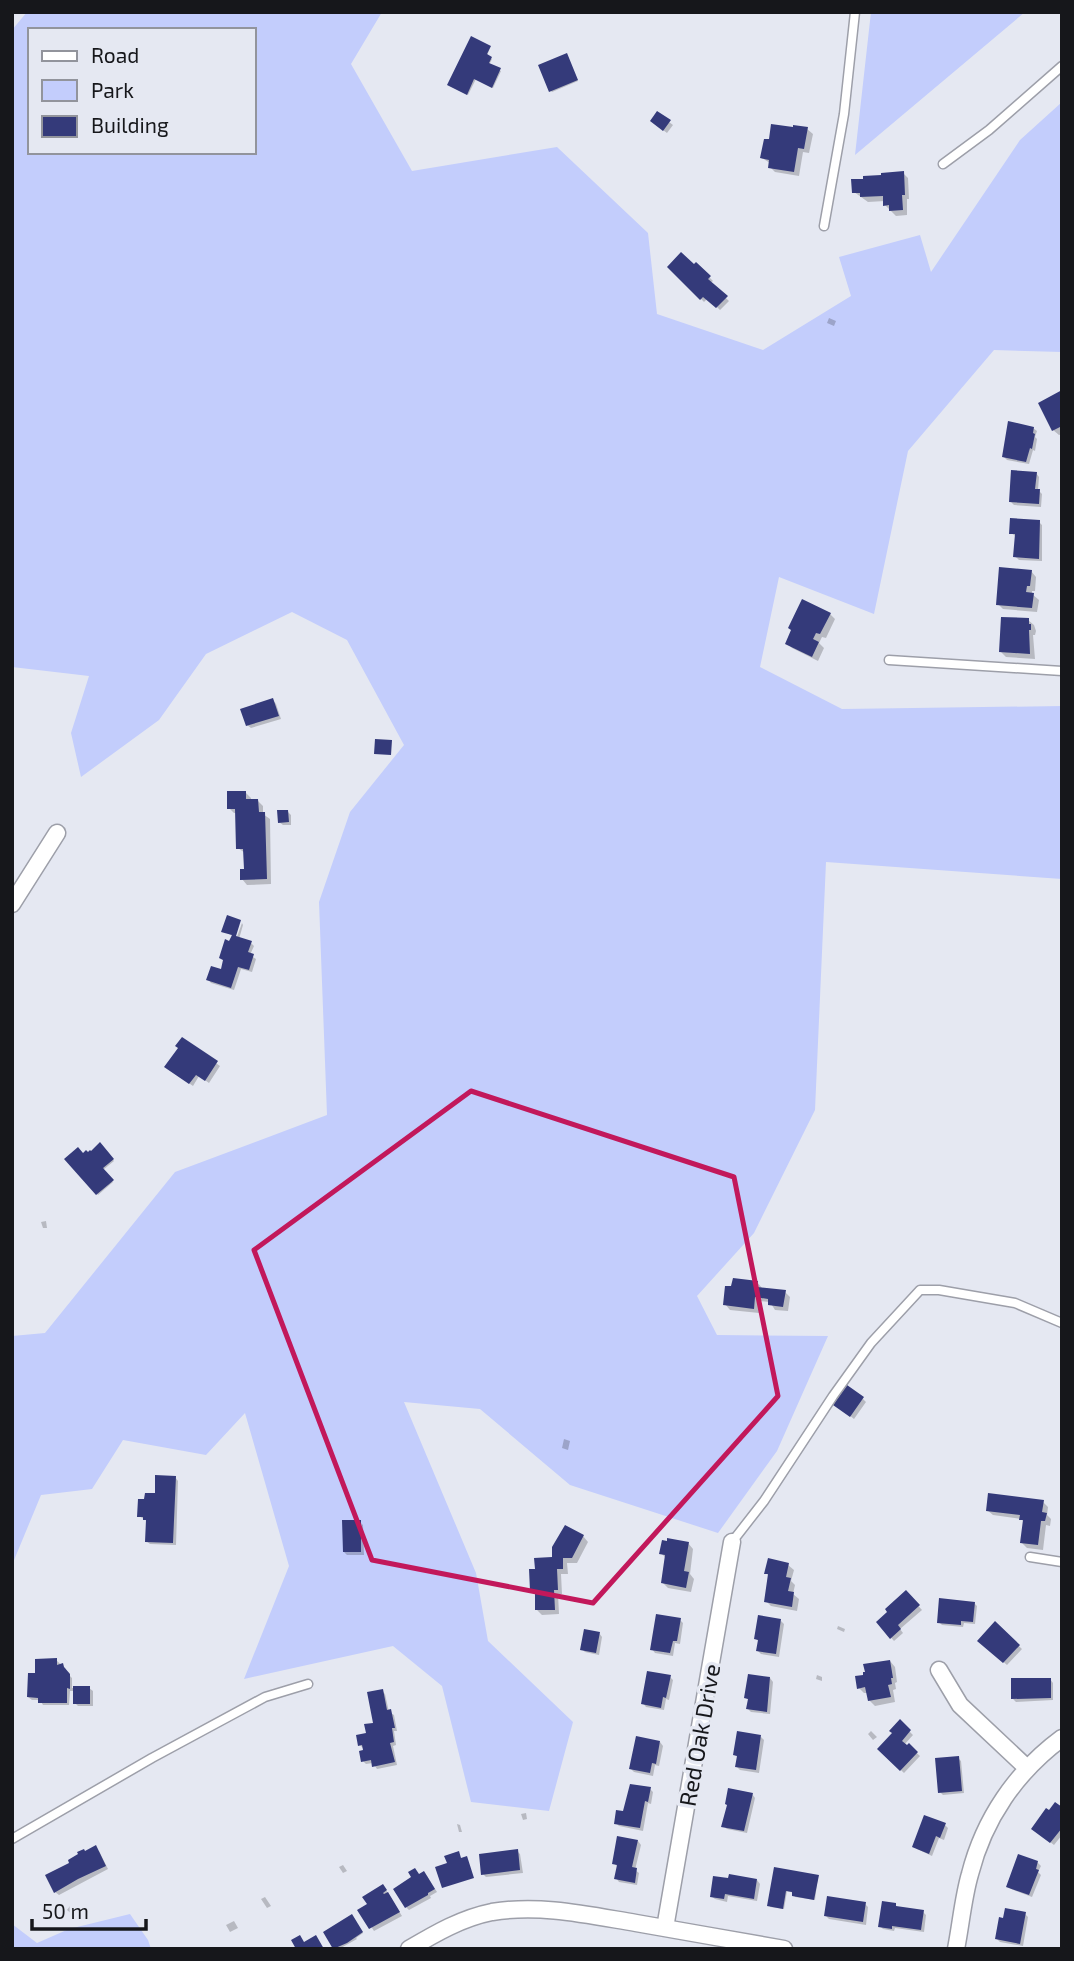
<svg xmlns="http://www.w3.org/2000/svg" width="1074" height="1961" font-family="'Exo 2',sans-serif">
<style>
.green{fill:#c3cdfc;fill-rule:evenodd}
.shadow{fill:#0003}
.building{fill:#343a7a}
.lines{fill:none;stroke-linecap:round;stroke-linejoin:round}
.service-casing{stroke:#9d9fa9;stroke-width:11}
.minor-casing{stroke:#9d9fa9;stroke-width:19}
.service{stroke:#fff;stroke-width:8}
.minor{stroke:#fff;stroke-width:16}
.marked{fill:none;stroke:#c2185b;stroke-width:5;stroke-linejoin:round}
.labels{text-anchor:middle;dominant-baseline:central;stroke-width:7;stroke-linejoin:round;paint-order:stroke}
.street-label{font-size:23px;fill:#16171b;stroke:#e5e8f2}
</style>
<rect width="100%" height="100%" fill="#e5e8f2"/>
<path class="green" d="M 27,12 L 382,12 L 351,64 L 412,171 L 557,147 L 648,233 L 657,314 L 763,350 L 851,296 L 839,257 L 920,235 L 931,272 L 1020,140 L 1062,102 L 1062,352 L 994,350 L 908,451 L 874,614 L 779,577 L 760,667 L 842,709 L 1062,706 L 1062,879 L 826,862 L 815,1110 L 754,1233 L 697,1296 L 717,1335 L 828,1336 L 777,1451 L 718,1533 L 570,1485 L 480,1409 L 404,1402 L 476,1573 L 488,1641 L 573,1722 L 549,1811 L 471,1802 L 442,1686 L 393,1646 L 244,1679 L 289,1566 L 245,1413 L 206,1455 L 123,1440 L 92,1489 L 41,1495 L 12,1565 L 12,1336 L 45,1333 L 175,1172 L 327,1115 L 319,902 L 350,812 L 404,745 L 347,640 L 292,612 L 206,654 L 159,720 L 81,777 L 71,733 L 89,676 L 12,667 L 12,30 ZM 30,30 L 254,30 L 254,152 L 30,152 Z
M 871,12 L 1025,12 L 855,155 Z
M 130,1914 L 148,1940 L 151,1949 L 12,1949 L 12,1924 L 37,1943 L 69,1929 Z"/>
<path class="shadow" d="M 490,47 L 487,56 L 492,59 L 489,65 L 501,71 L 493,88 L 476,79 L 468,95 L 450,86 Z
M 567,56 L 578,81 L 552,92 L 551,91 Z
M 669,122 L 673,125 L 667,133 L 655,124 Z
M 807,129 L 813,134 L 809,153 L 803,152 L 799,176 L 775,172 L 770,167 L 770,163 L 762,158 Z
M 903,173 L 908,178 L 909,199 L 907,199 L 907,215 L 896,216 L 885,205 L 885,201 L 868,202 L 854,192 Z
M 696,264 L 713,281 L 710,283 L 729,301 L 720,310 L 708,298 L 704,302 L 670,267 L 694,266 Z
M 829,318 L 836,321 L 834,326 L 827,323 Z
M 1062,392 L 1062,434 L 1059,435 L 1053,430 Z
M 1033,428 L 1037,431 L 1035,437 L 1037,439 L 1035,451 L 1033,450 L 1029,464 L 1007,460 L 1003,456 Z
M 1036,473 L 1039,477 L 1038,490 L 1042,494 L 1041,507 L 1014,505 L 1011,502 Z
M 1039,522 L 1042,525 L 1042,561 L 1019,560 L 1015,556 L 1017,537 L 1011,533 Z
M 1031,571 L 1036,577 L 1035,591 L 1032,591 L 1032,594 L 1039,600 L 1037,612 L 1003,609 L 998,604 Z
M 830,614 L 835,619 L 826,638 L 822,637 L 819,643 L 824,648 L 818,661 L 792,648 L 787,643 Z
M 1028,620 L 1034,625 L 1036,631 L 1035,635 L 1033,635 L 1035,659 L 1006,657 L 1001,652 Z
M 273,700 L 276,704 L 281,719 L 251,728 L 247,725 Z
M 246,793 L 251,798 L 251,801 L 258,801 L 263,806 L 263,814 L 270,819 L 271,884 L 247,885 L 242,879 L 245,871 L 245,853 L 238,848 L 237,813 L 234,813 L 229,808 Z
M 288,812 L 291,815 L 291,825 L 283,825 L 279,822 Z
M 239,921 L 231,943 L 234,945 L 242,923 L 243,925 L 239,939 L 251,943 L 254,946 L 250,955 L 256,959 L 252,972 L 241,969 L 234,990 L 211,983 L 208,979 L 222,971 L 225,962 L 221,958 L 233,936 L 223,931 Z
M 182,1039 L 220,1066 L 209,1083 L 199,1076 L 193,1086 L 170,1070 Z
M 100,1145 L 114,1161 L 103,1170 L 113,1182 L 98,1195 L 67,1160 L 88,1154 Z
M 46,1221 L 47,1228 L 43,1228 L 41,1222 Z
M 757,1282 L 762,1288 L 785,1292 L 790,1297 L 788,1311 L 775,1310 L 770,1302 L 760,1301 L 759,1313 L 730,1310 L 725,1304 Z
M 863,1399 L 866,1402 L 854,1419 L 839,1407 Z
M 564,1439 L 570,1441 L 568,1450 L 562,1448 Z
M 175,1477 L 178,1481 L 176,1545 L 150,1544 L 146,1541 L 147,1521 L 139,1516 L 157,1495 Z
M 1043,1502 L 1048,1507 L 1047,1515 L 1051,1519 L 1050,1526 L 1046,1525 L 1043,1550 L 1027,1548 L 1022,1543 L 1025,1523 L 1021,1519 L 993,1515 L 987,1510 Z
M 360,1522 L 363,1525 L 364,1555 L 347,1555 L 344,1552 Z
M 583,1536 L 588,1542 L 577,1563 L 567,1563 L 568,1574 L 561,1574 L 562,1594 L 558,1594 L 559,1614 L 542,1615 L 537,1610 L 536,1595 L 531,1590 L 554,1559 Z
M 688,1543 L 693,1549 L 690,1574 L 694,1579 L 691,1592 L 668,1588 L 663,1583 L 667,1559 L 661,1553 Z
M 788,1565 L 794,1570 L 791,1581 L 795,1585 L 793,1594 L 799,1599 L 797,1611 L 771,1606 L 766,1601 L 770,1577 L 766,1573 Z
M 906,1592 L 922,1610 L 900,1629 L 903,1633 L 894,1641 L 878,1623 Z
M 974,1603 L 977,1606 L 975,1624 L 964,1623 L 963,1627 L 942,1625 L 939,1622 Z
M 680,1620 L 683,1623 L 680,1644 L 675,1643 L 673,1656 L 655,1653 L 652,1649 Z
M 781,1621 L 784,1624 L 779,1657 L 761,1654 L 758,1651 L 760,1642 L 756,1639 Z
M 996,1624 L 1022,1649 L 1007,1665 L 979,1641 Z
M 838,1626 L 845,1629 L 844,1632 L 837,1629 Z
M 599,1633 L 602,1637 L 599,1655 L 585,1652 L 582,1649 Z
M 56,1660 L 66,1669 L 66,1672 L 72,1678 L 72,1688 L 89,1688 L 93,1691 L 93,1706 L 78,1706 L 75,1703 L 75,1691 L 70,1691 L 69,1705 L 43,1705 L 40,1700 L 32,1700 L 28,1697 L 36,1674 Z
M 890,1661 L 895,1667 L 897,1682 L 895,1683 L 896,1689 L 893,1690 L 895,1702 L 875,1706 L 869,1700 L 868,1693 L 864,1693 L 859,1688 L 865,1676 Z
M 817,1675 L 822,1677 L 822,1681 L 816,1679 Z
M 670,1677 L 673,1680 L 669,1700 L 666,1699 L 664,1710 L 646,1707 L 643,1703 Z
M 770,1678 L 773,1682 L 770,1714 L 751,1712 L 748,1709 L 749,1700 L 746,1698 Z
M 1050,1679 L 1053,1683 L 1053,1700 L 1016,1702 L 1013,1699 Z
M 382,1691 L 385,1694 L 389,1712 L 394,1715 L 397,1731 L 394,1731 L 396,1745 L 393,1746 L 397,1765 L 377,1769 L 373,1763 L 366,1764 L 363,1761 L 366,1751 L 360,1745 L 375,1724 Z
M 900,1722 L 913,1735 L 904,1745 L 909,1746 L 920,1756 L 904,1773 L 879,1749 L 894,1733 Z
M 871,1731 L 877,1737 L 873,1740 L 868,1734 Z
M 761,1737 L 764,1740 L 759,1773 L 740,1770 L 737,1767 L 739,1758 L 735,1755 Z
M 660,1742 L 663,1746 L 659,1766 L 655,1765 L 653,1776 L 634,1772 L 631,1769 Z
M 958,1758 L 961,1761 L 964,1793 L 943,1795 L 940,1792 Z
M 650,1789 L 653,1792 L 651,1804 L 648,1803 L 643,1831 L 619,1826 L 616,1823 L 624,1813 Z
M 752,1794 L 755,1798 L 747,1833 L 727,1829 L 723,1826 Z
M 1062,1810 L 1062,1835 L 1054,1845 L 1036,1831 L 1049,1813 Z
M 526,1813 L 527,1819 L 523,1820 L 521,1814 Z
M 457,1824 L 460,1825 L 462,1832 L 459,1832 Z
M 945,1825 L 948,1828 L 944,1840 L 939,1838 L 932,1856 L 917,1849 L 914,1846 Z
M 638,1841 L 641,1845 L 635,1870 L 639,1873 L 637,1885 L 619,1882 L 616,1878 L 618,1867 L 614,1863 Z
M 99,1851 L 108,1869 L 59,1895 L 55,1892 L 72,1864 L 85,1853 Z
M 517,1851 L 520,1854 L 523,1873 L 486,1877 L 483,1874 Z
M 1037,1862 L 1041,1866 L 1038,1872 L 1041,1875 L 1032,1897 L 1011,1889 L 1008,1886 Z
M 343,1865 L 347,1871 L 343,1873 L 339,1867 Z
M 775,1869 L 818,1876 L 815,1900 L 795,1897 L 794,1893 L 787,1891 L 784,1909 L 770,1907 Z
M 420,1875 L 427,1876 L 437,1892 L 430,1896 L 431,1898 L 409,1910 L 406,1907 L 414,1878 Z
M 757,1880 L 760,1884 L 757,1901 L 728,1896 L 727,1902 L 715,1899 L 711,1896 Z
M 386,1890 L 402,1916 L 374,1931 L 360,1910 Z
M 265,1897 L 271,1906 L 267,1908 L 261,1899 Z
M 865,1904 L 868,1907 L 866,1925 L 829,1919 L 826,1916 Z
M 895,1905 L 899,1908 L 923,1912 L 926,1915 L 924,1932 L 895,1928 L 894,1931 L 883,1929 L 880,1926 Z
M 70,1906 L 76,1911 L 73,1915 L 67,1910 Z
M 1025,1914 L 1028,1917 L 1023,1946 L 1000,1942 L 997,1939 Z
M 352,1916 L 363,1933 L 356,1938 L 357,1939 L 339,1949 L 335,1949 L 325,1932 Z
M 234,1921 L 238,1928 L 230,1932 L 226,1925 Z"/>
<path class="building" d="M 471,36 L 491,46 L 487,54 L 492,57 L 489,63 L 501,68 L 492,88 L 474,79 L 467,95 L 447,85 Z
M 567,53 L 578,80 L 549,92 L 538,65 Z
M 657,111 L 671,120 L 663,131 L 650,121 Z
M 771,124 L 793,127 L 793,125 L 808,127 L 804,149 L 798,148 L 794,172 L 768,168 L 769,160 L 760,158 L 764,139 L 769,139 Z
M 904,171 L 905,195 L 902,195 L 903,210 L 889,211 L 889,205 L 883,206 L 883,196 L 860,197 L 860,193 L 852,193 L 851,179 L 863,179 L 863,176 L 881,175 L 881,173 Z
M 681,252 L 694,264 L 696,262 L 711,276 L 708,279 L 728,296 L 716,308 L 703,297 L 700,300 L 667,267 Z
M 1062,390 L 1062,426 L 1052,431 L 1038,403 Z
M 1008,421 L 1034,427 L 1033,433 L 1035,434 L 1032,449 L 1030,448 L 1026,462 L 1002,457 Z
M 1011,470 L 1037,472 L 1035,489 L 1040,489 L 1039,504 L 1009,502 Z
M 1010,518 L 1040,520 L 1039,559 L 1013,557 L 1015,534 L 1009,534 Z
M 999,567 L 1032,570 L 1030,586 L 1027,586 L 1026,592 L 1034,593 L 1032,608 L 996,605 Z
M 802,599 L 831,613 L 820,634 L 816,633 L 813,639 L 819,642 L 812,657 L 785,644 L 791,630 L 788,628 Z
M 1001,617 L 1029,618 L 1029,624 L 1031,624 L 1031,630 L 1029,630 L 1030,654 L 999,652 Z
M 273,698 L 279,716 L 246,726 L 240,709 Z
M 375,739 L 392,740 L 391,755 L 374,754 Z
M 227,791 L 246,791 L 246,799 L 258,799 L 259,812 L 265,812 L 267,879 L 240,880 L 240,869 L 244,869 L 243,849 L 236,849 L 235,809 L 227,809 Z
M 277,810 L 288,810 L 289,822 L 278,823 Z
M 227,915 L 241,920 L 236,936 L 252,941 L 248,952 L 254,954 L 249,970 L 238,967 L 231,988 L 206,980 L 211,966 L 221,969 L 223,960 L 219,958 L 225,939 L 229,941 L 232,935 L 221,932 Z
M 182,1037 L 218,1061 L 205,1081 L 196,1075 L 189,1084 L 164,1067 L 178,1048 L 175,1046 Z
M 100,1142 L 114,1159 L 103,1168 L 114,1180 L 96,1195 L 64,1159 L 78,1147 L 83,1153 L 86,1150 L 88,1152 L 90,1150 L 91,1151 Z
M 733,1278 L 758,1281 L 757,1287 L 786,1290 L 783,1307 L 768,1305 L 768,1299 L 755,1297 L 754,1309 L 723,1305 L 725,1286 L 731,1286 Z
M 847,1385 L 864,1397 L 850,1417 L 833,1405 Z
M 155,1475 L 176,1476 L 173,1543 L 145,1542 L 146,1520 L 143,1520 L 143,1517 L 137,1517 L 138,1499 L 144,1499 L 145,1493 L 155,1493 Z
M 988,1493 L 1044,1500 L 1042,1512 L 1047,1513 L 1045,1521 L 1041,1521 L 1038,1545 L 1020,1543 L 1023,1520 L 1019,1520 L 1020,1515 L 986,1511 Z
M 342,1520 L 361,1520 L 361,1552 L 343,1552 Z
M 565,1525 L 584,1535 L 572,1558 L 563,1558 L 563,1569 L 557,1569 L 558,1590 L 554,1590 L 555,1610 L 535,1610 L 535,1591 L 530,1591 L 529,1569 L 535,1569 L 534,1558 L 552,1557 L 552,1547 Z
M 667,1538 L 689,1542 L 684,1571 L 689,1572 L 686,1588 L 661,1583 L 665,1555 L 659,1554 L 662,1540 L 667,1541 Z
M 768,1558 L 789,1563 L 786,1577 L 791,1578 L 788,1591 L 794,1592 L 792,1607 L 764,1602 L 768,1574 L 764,1574 Z
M 906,1590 L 920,1605 L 898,1625 L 901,1629 L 890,1639 L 876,1622 L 887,1612 L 885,1609 Z
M 939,1598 L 975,1602 L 973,1622 L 961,1621 L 961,1625 L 937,1623 Z
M 656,1614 L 681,1618 L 677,1641 L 673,1641 L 670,1653 L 650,1650 Z
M 758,1615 L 781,1619 L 776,1654 L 756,1651 L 758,1640 L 754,1639 Z
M 995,1621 L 1020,1645 L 1003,1663 L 977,1641 Z
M 584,1629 L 600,1632 L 596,1653 L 580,1650 Z
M 57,1658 L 57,1665 L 63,1663 L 64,1667 L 70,1674 L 70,1689 L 67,1688 L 67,1703 L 38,1703 L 38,1698 L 27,1697 L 28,1673 L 35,1673 L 35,1659 Z
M 890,1660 L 893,1678 L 891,1678 L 892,1684 L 888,1685 L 891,1697 L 868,1701 L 865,1687 L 857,1689 L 855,1676 L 863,1675 L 863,1672 L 865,1672 L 863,1664 Z
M 647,1671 L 671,1675 L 666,1698 L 663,1697 L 661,1708 L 641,1704 Z
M 748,1674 L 770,1677 L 767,1712 L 746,1709 L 748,1699 L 744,1698 Z
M 1011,1678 L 1051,1678 L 1051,1698 L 1011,1699 Z
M 73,1686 L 90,1686 L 90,1704 L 73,1704 Z
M 383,1689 L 387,1710 L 391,1709 L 395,1728 L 392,1728 L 394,1742 L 390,1743 L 395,1762 L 372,1767 L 371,1760 L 361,1762 L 359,1751 L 363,1750 L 362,1745 L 358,1746 L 356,1735 L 366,1733 L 364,1724 L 373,1723 L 367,1692 Z
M 900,1719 L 911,1730 L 902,1741 L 907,1745 L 909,1743 L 918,1752 L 900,1771 L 877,1749 L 892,1733 L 889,1731 Z
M 737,1731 L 761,1735 L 756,1770 L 735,1767 L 737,1756 L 733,1755 Z
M 636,1736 L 660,1741 L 656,1764 L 652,1763 L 650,1773 L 629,1769 Z
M 959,1756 L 962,1791 L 938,1793 L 935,1758 Z
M 630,1784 L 651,1787 L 648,1802 L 645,1801 L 640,1828 L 614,1824 L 616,1810 L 623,1811 Z
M 728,1788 L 753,1793 L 744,1831 L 721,1827 L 727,1805 L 725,1804 Z
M 1055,1802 L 1062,1807 L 1062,1828 L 1050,1843 L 1031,1829 L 1046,1808 L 1049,1810 Z
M 924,1815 L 946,1823 L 940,1838 L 936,1836 L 929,1854 L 912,1847 Z
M 617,1836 L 638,1840 L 632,1867 L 637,1868 L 635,1883 L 614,1879 L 617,1865 L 612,1864 Z
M 96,1845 L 106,1866 L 78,1879 L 54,1893 L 45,1875 L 69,1863 L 68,1860 L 78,1854 L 77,1852 L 84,1849 L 85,1851 Z
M 518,1849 L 520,1870 L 481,1875 L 479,1854 Z
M 459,1851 L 461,1858 L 467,1856 L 474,1878 L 442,1888 L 435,1867 L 447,1863 L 444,1856 Z
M 1018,1854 L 1038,1861 L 1036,1869 L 1039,1870 L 1029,1895 L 1006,1887 Z
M 774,1867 L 819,1875 L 814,1900 L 792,1896 L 792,1892 L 786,1891 L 783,1909 L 767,1906 Z
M 415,1868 L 419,1874 L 424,1871 L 435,1889 L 428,1893 L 428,1895 L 405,1908 L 393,1889 L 411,1877 L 408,1872 Z
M 729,1874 L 757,1879 L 754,1899 L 725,1894 L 724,1899 L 710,1897 L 713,1876 L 728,1878 Z
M 383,1884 L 387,1890 L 383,1893 L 384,1894 L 388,1892 L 400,1912 L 369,1929 L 357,1910 L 367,1904 L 362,1897 Z
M 827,1896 L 866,1902 L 863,1922 L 824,1916 Z
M 882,1901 L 896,1903 L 896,1906 L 924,1910 L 921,1930 L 892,1926 L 892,1929 L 878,1927 Z
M 1005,1908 L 1026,1912 L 1020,1944 L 995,1939 L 999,1917 L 1003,1918 Z
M 352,1914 L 363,1932 L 347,1943 L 333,1949 L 323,1932 Z
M 300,1935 L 304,1942 L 316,1935 L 324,1949 L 296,1949 L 291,1940 Z"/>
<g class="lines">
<g class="service-casing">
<path id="service" d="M 943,164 L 989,130 L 1062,66
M 824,226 L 844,114 L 855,12
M 889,660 L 1062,671
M 732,1542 L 764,1501 L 833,1396 L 871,1343 L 920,1290 L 939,1290 L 1015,1303 L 1062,1323
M 1030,1557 L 1062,1562
M 12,1839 L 152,1758 L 265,1697 L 308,1684"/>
</g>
<g class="minor-casing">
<path id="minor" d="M 12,904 L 57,833
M 939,1670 L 960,1705 L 1027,1768
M 665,1928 L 732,1542
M 409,1949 C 436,1933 462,1918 492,1912 C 541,1904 588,1915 636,1923 C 685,1932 735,1940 784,1949
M 956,1949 C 961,1924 963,1898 970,1874 C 984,1819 1016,1772 1062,1738"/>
</g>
<use href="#service" class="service"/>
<use href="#minor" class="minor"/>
</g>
<path class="marked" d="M 471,1091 L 734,1177 L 778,1396 L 593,1603 L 372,1560 L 254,1250 Z"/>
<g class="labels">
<g class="street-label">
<text transform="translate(699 1735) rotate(-80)">Red Oak Drive</text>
</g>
</g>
<rect width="1074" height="1961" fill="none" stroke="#16171b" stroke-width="28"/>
<rect x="28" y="28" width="228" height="126" fill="#e5e8f2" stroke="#92949c" stroke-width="2"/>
<rect x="42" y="51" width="35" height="10" fill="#ffffff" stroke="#92949c" stroke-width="2"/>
<text x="91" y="63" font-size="21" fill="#16171b">Road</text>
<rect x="42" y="80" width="35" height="21" fill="#c3cdfc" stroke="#92949c" stroke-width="2"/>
<text x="91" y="98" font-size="21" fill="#16171b">Park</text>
<rect x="42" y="116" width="35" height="21" fill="#343a7a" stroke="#92949c" stroke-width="2"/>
<text x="91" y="133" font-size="21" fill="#16171b">Building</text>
<path d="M32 1919v10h114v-10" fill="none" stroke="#16171b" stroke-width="3.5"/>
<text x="42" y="1919" font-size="21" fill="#16171b" stroke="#e5e8f2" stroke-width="5" paint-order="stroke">50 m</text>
</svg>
